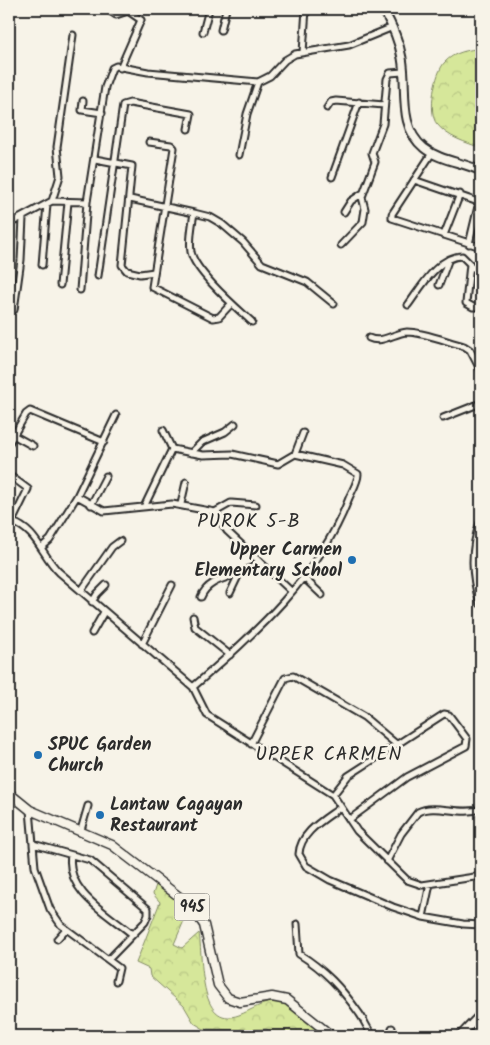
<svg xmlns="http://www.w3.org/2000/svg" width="490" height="1045" font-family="Kalam,sans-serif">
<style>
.forest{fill:url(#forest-crowns);stroke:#808962}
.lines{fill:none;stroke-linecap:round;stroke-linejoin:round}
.street-casing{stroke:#2b2b2b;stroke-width:9}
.secondary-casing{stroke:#2b2b2b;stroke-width:11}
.primary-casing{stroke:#2b2b2b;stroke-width:11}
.street{stroke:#f7f3e8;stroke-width:5}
.secondary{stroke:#f7f3e8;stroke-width:7}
.primary{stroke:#f7f3e8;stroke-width:8}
.poi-dot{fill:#1f6fb2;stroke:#f7f3e8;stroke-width:2}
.labels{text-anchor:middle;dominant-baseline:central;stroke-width:5;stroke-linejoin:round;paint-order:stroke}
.shield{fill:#f7f3e8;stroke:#686764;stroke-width:1}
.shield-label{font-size:16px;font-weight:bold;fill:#2b2b2b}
.poi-label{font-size:18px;font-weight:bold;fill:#2b2b2b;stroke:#f7f3e8;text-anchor:start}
.neighbourhood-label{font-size:19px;letter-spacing:1px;fill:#2b2b2b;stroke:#f7f3e8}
</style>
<defs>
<pattern id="forest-crowns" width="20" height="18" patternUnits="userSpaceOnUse" patternTransform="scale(1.25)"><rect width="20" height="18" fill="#d6e79a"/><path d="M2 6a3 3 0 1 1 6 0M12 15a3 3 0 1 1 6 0" fill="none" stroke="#b8c685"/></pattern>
</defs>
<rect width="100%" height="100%" fill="#f7f3e8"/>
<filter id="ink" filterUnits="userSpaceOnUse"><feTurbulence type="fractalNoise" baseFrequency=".02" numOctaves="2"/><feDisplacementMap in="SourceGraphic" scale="10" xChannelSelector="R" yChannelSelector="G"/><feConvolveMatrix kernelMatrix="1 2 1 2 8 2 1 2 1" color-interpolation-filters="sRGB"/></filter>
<g filter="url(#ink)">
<path class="forest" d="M 481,48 L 481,148 C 466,142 448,138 437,124 C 427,113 435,72 445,62 C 454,52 469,50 481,48 Z
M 156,885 L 183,906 L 183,923 L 174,944 L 182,948 L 199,933 C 203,957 198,1030 239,1015 C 250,1011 264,1001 275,1002 C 295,1004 312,1024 326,1036 L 280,1036 L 266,1029 L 243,1030 L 204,1029 L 194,1023 L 184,1006 L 150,976 L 149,969 L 136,963 L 160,902 L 153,894 Z"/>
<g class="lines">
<g class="street-casing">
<path id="street" d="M 107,9 L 116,15 L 128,11 L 141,20 L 120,68
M 221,30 L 226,9
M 203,32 L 209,9
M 303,52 L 306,9
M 83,101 L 82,110 L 102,113
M 327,108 L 331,102 L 336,101 L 384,105
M 149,142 L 171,145 L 174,148 L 152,287 L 213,318 L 219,317 L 231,304
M 432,153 L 392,214 L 392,218 L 481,247
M 239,155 L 247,114 L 258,82
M 95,159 L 132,166 L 122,265 L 127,271 L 140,274 L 154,272
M 332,177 L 359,102
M 414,180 L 481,203
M 130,199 L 194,213 C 192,225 189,239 191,252 C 195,272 237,308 252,322
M 52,201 L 60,176 L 57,147 L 73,35
M 344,212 L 351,201 L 363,193
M 194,213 L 210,217 L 222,224 L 243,242 L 262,264 L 307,282 L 334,304
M 9,224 L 52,201 L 87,202
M 444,235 L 460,194
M 469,244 L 479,202
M 341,245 L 363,222 L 365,209 L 362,197 L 375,162 L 372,153 L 383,124 L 387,79 L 390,73 L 403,72
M 42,265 L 47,204
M 470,267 L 481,270
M 98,276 L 123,105 L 130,103 L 191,114 L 188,129
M 60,285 L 68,202
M 439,285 L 448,261
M 80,290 L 87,202 L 105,87 L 112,68 L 116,66 L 148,72 L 258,82 L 270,76 L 285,60 L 295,54 L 349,45 L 393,27
M 408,305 C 420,289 438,256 462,256 L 470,264 L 466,303 L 473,307 L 481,307
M 14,310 L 21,260 L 23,218
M 369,338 C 382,344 394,333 407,332 C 423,332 448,342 464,346 L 470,350 L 481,371
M 443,418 L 481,403
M 13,435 L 33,446
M 9,443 L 26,414 L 30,411 L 104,442
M 172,449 L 203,455 L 232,454 L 278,464 L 295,454 L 343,465 L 358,474 C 358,482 352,491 349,498 C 320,576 254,634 193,687
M 191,453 L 202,442 L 225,432 L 235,424
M 295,454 L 303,433
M 9,475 L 28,489 L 12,522
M 77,496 L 104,511 L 172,504 L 215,512 L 227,531 L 291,591
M 181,504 L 186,482
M 91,505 L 106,476
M 144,507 L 172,449 L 163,430
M 215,512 L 231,503 L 256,505
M 9,525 L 12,522 C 37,530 42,556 59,572 L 193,687 L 207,715 L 333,795 L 357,831 L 407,880 L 422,885 L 481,876
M 42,547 L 50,540 L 77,496 L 116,415
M 303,577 L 322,595
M 81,591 L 112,547 L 120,541
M 230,593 L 239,574
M 201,597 C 210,574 242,579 258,562
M 92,602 L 97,594 L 106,585
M 193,617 L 195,627 L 230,655
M 92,633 L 104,612
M 142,644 L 172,585
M 251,744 L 285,678 L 293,676 L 364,717 L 396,744
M 333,795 L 348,776 L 444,714 L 449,715 L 467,739 L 466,746 L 407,777 L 350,819
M 341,807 C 325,819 300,832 299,854 L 306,866 L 330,880 L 393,907 L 423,917 L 463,924 L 481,925
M 30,810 L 35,867 L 50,909 L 61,925 L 119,968 L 116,981
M 81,830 L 88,806
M 33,844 L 90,860 L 148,909 L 148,915 L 145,922 L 109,959
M 71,855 C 65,892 108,914 132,934
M 387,861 L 401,834 L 418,812 C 435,803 461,816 481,809
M 423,917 L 430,884
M 297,924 L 299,954 C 325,970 342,989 359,1013 C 365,1021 367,1030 374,1036
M 57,939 L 66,929
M 390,1036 L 392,1028"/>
</g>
<g class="secondary-casing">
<path id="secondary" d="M 383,9 C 392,25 399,40 402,58 C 408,89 397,126 424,148 C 440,161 463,162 481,171
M 481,523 C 471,550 472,576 481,603
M 460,1036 L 481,1014"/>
</g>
<g class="primary-casing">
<path id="primary" d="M 9,793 L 30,810 L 112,845 L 190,905 L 204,925 L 218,985 L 228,998 L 240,1002 L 272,997 L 287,1000 L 332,1036"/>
</g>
<use href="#street" class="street"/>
<use href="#secondary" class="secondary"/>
<use href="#primary" class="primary"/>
</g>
</g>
<g class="poi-dot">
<circle cx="352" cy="560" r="5"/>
<circle cx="38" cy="755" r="5"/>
<circle cx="100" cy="815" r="5"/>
</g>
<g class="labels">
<rect class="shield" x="174.5" y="893.5" width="35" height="27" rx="4"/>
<g class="shield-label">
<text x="192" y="907">945</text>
</g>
<g class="poi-label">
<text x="342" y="550" text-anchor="end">Upper Carmen<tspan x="342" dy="21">Elementary School</tspan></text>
<text x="48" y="745">SPUC Garden<tspan x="48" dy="21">Church</tspan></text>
<text x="110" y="805">Lantaw Cagayan<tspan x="110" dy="21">Restaurant</tspan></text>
</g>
<g class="neighbourhood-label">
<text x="249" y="522">PUROK 5-B</text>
<text x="329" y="755">UPPER CARMEN</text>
</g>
</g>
<rect width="490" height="1045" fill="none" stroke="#f7f3e8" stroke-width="30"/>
<rect x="15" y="15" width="460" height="1015" fill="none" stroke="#2b2b2b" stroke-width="2" filter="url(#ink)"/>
</svg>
